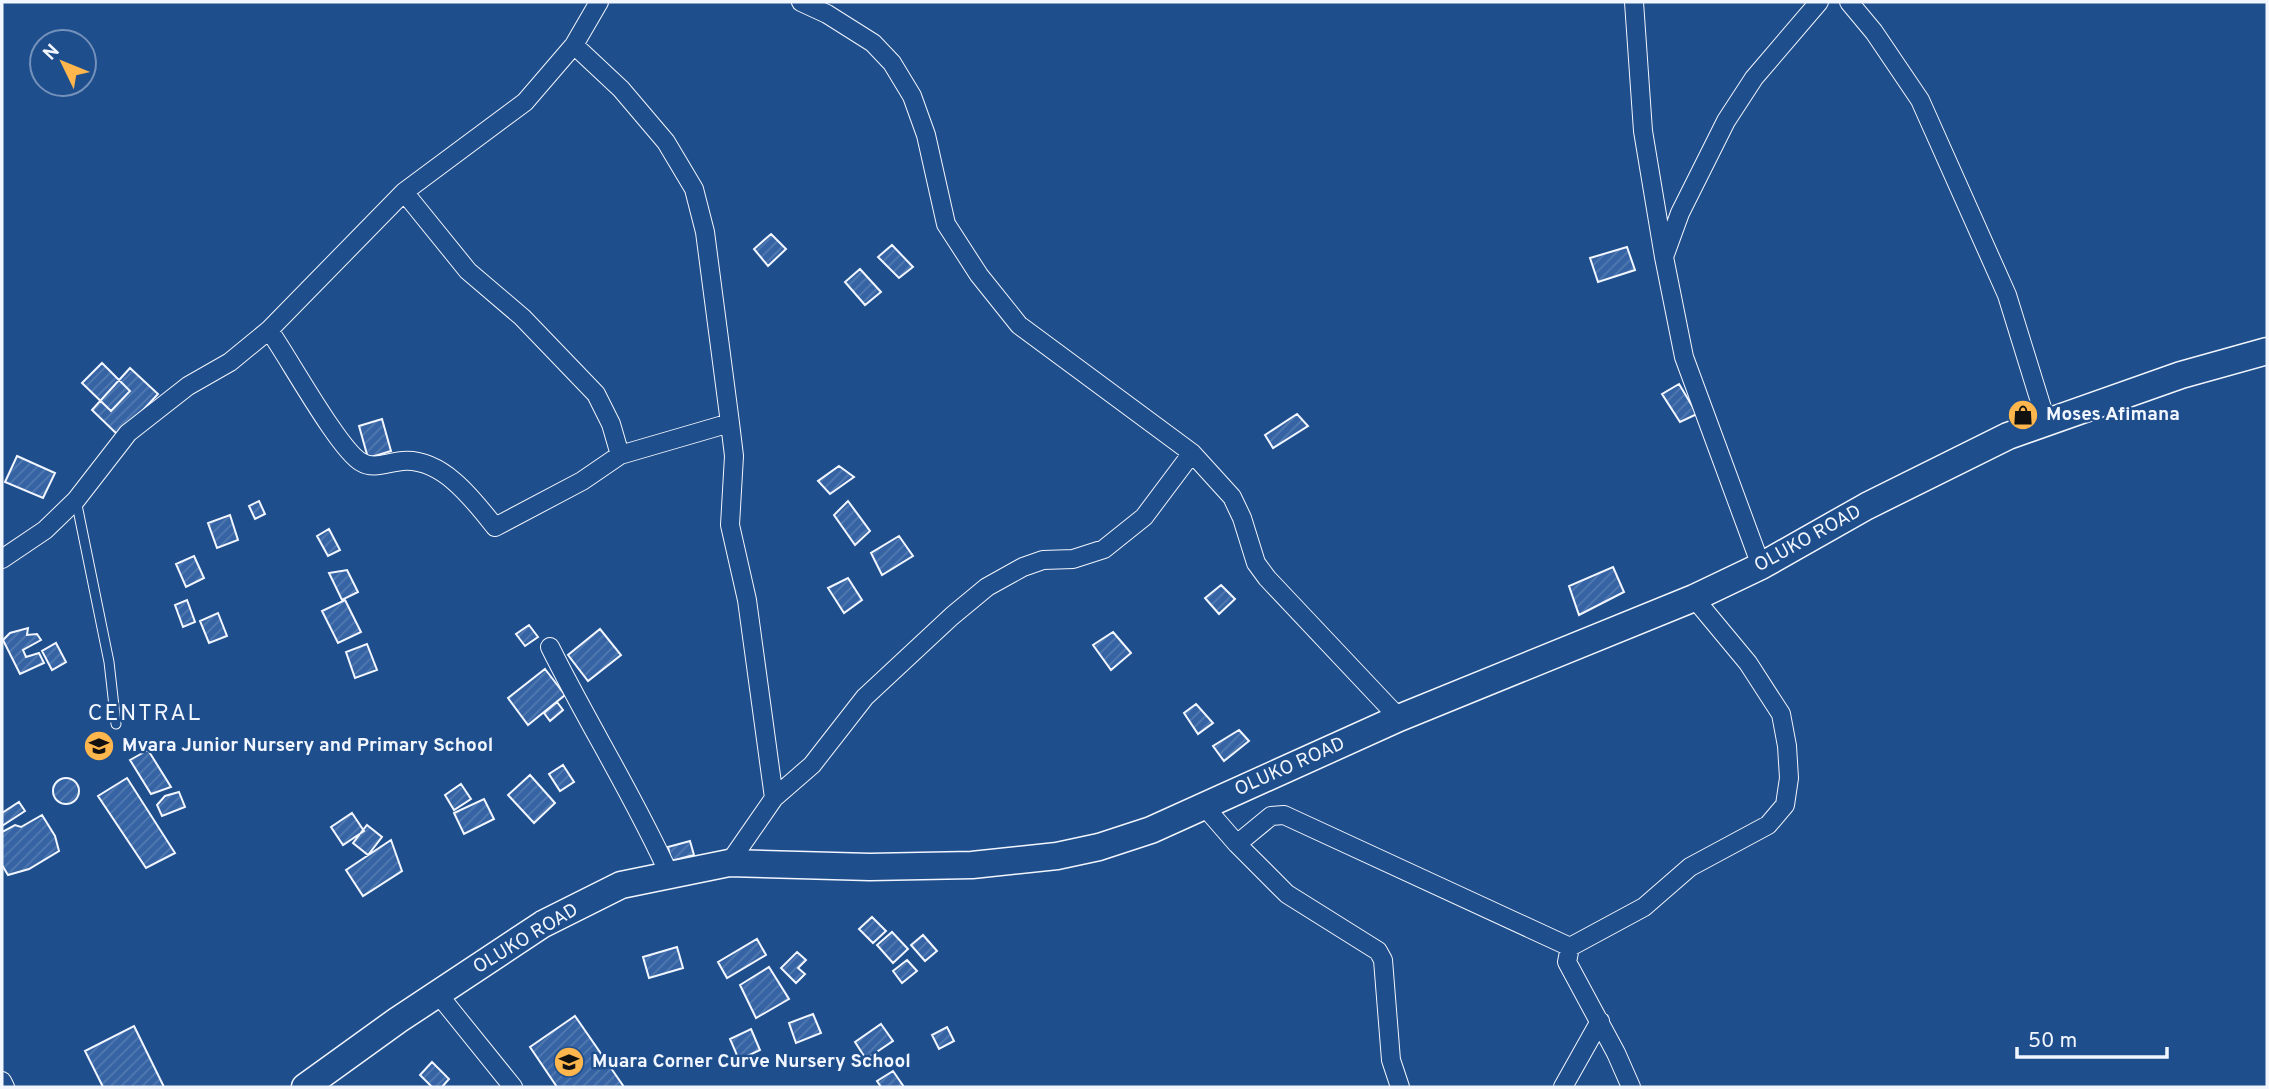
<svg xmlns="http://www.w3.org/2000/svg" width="2269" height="1089" font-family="Overpass,sans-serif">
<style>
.building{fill:url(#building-hatch);stroke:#f2f6ff;stroke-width:2}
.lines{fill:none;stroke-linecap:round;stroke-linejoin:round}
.service-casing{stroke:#f2f6ff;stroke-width:11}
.minor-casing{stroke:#f2f6ff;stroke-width:20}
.secondary-casing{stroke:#f2f6ff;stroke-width:29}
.service{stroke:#1f4e8c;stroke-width:9}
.minor{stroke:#1f4e8c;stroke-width:18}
.secondary{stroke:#1f4e8c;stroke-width:26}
.labels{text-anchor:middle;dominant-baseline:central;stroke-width:5;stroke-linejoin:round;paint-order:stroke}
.poi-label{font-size:19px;font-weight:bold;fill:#f2f6ff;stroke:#1f4e8c;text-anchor:start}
.street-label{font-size:19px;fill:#f2f6ff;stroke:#1f4e8c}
.quarter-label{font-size:23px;letter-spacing:2px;fill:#f2f6ff;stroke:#1f4e8c}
</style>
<defs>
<pattern id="building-hatch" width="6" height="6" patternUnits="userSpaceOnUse" patternTransform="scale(1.75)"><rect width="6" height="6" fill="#3563a3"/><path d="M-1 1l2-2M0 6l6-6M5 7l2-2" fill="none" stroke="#537ab1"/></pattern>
</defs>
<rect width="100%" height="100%" fill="#1f4e8c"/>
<path class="building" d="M 771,234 L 786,249 L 768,266 L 754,249 Z
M 892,245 L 913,267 L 899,278 L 878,257 Z
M 1627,247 L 1635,270 L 1598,282 L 1590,258 Z
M 860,269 L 881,292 L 865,305 L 845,282 Z
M 102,363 L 130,391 L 111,411 L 82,383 Z
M 130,368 L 158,394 L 119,436 L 92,410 Z
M 1679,384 L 1697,414 L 1680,422 L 1662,394 Z
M 1297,414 L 1308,426 L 1273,448 L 1265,435 Z
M 382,419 L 391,451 L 368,458 L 359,426 Z
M 17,456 L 55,473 L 43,498 L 5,482 Z
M 839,466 L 854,477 L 830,494 L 818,481 Z
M 259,501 L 265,514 L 255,519 L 249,506 Z
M 848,501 L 870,531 L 855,545 L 834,515 Z
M 230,515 L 238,540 L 217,548 L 208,523 Z
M 329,529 L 340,550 L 328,556 L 317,536 Z
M 899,536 L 913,556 L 882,575 L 871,553 Z
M 194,556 L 204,578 L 186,587 L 176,564 Z
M 1613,567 L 1624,592 L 1579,615 L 1569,586 Z
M 347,570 L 358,592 L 342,600 L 329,573 Z
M 848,578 L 862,600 L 844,613 L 828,588 Z
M 1221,585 L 1235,599 L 1219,614 L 1205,598 Z
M 187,600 L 195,622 L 183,627 L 175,605 Z
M 345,600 L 361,632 L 338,643 L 322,611 Z
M 218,613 L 227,636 L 209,643 L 200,621 Z
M 529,625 L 538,637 L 525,646 L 516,634 Z
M 28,628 L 27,635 L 37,634 L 41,640 L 23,650 L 26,657 L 39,653 L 44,663 L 20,674 L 3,640 L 10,633 Z
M 600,629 L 621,655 L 588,681 L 568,655 Z
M 1113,632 L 1131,653 L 1111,670 L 1093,645 Z
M 56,643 L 66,662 L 52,670 L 42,651 Z
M 367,644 L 377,670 L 355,678 L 346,652 Z
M 545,669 L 565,695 L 528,725 L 508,698 Z
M 557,702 L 563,710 L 550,721 L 544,713 Z
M 1196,704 L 1213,723 L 1198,734 L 1184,713 Z
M 1239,730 L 1249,741 L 1224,761 L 1213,746 Z
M 148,750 L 171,787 L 151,794 L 130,760 Z
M 563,765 L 574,782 L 560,791 L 549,774 Z
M 530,775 L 555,803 L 534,823 L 508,795 Z
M 127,778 L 175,853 L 146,868 L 98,796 Z
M53 791a13 13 0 1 1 26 0a13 13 0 1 1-26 0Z
M 461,784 L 471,799 L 454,810 L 445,795 Z
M 179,792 L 185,807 L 162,816 L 157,805 L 165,796 Z
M 484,799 L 494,819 L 464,834 L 454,813 Z
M 19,802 L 25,811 L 2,826 L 2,813 Z
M 352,813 L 364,831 L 343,845 L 331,827 Z
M 42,815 L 55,836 L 59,851 L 29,869 L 8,875 L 2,865 L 2,832 L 15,825 L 21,827 Z
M 367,825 L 382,837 L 368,855 L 353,843 Z
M 391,840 L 402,871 L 363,896 L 346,870 Z
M 690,841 L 694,855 L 671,861 L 668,847 Z
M 872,917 L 886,931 L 873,943 L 859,929 Z
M 892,932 L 908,949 L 893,963 L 877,945 Z
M 923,935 L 937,951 L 925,961 L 911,945 Z
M 757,939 L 766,955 L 727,978 L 718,962 Z
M 677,947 L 683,968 L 649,978 L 643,957 Z
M 797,952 L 806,960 L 798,968 L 805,974 L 796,983 L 781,968 Z
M 907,960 L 917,971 L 902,983 L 893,971 Z
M 769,967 L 789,999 L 756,1018 L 740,985 Z
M 813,1014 L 821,1033 L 796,1043 L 789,1023 Z
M 575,1016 L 624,1087 L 557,1087 L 530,1047 Z
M 881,1024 L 893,1041 L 866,1059 L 855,1042 Z
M 134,1026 L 164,1087 L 103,1087 L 85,1051 Z
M 947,1027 L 954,1041 L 939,1049 L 932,1035 Z
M 751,1029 L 760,1050 L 739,1060 L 730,1039 Z
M 432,1062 L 449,1079 L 442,1087 L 432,1087 L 420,1075 Z
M 893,1071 L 904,1087 L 881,1087 L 877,1081 Z"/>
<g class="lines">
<g class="service-casing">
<path id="service" d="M 76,500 L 109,662 L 116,724"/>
</g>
<g class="minor-casing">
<path id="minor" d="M 801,2 L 827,14 L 873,43 L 892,63 L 912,96 L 926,135 L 946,224 L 979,275 L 1019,325 L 1192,453 L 1232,497 L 1242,518 L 1256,563 L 1267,578 L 1399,718
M 1634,2 L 1643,131 L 1664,257
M 1849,2 L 1874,32 L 1920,100 L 2007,295 L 2046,421
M 574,45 L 621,89 L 666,142 L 694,189 L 705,232 L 730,423
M 404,192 L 468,271 L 522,317 L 596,394 L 611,424 L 620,455
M 269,330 C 287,355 339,450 361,462 C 374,470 388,462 403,461 C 442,458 473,499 495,527 L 582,481 L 620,455 L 730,423 L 734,456 L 730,525 L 747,600 L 774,798 L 729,863
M 2,559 L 45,530 L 76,500 L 128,433 L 188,386 L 230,362 L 269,330 L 404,192 L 525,102 L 574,45 L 599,2
M 1761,566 L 1684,357 L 1664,257 L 1680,213 L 1726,121 L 1754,78 L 1819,2
M 550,647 C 588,724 634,796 669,874
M 774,798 L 812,765 L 865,697 L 952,616 L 987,587 L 1023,567 L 1043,560 L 1073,559 L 1104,549 L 1144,517 L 1192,453
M 1204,806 L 1237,844 L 1271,816 L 1284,815 L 1570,947
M 1237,844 L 1287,894 L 1378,951 L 1383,960 L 1391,1060 L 1400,1087
M 438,994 L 513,1087
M 2,1081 L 5,1087
M 1563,1087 L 1600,1021
M 1631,1087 L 1616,1053 L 1567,962 L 1570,947 L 1644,907 L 1690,867 L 1768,825 L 1785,805 L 1789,778 L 1787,746 L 1781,714 L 1748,663 L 1694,598"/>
</g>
<g class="secondary-casing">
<path id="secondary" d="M 305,1087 L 398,1020 L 543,924 L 621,885 L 729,863 L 870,867 L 972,865 L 1057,856 L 1099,847 L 1151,830 L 1399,718 L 1694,598 L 1761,566 L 1867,506 L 2008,436 L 2181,375 L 2267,351"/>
</g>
<use href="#service" class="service"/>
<use href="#minor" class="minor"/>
<use href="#secondary" class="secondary"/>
</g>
<defs>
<g id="shop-disc" transform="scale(1.575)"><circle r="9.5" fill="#ffb74d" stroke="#1f4e8c"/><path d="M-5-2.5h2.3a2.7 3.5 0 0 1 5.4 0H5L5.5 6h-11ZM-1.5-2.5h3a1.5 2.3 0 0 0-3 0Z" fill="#111"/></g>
<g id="school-disc" transform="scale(1.575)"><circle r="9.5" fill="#ffb74d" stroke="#1f4e8c"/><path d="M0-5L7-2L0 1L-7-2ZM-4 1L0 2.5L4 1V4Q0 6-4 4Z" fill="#111"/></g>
</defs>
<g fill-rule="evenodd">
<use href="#shop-disc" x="2023" y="415"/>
<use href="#school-disc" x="99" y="746"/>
<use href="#school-disc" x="569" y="1062"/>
</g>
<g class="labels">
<g class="poi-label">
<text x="2046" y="415">Moses Afimana</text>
<text x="122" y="746">Mvara Junior Nursery and Primary School</text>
<text x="592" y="1062">Muara Corner Curve Nursery School</text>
</g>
<g class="street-label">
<text transform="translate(1808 539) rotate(-29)">OLUKO ROAD</text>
<text transform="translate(1290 767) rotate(-24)">OLUKO ROAD</text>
<text transform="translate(526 939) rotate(-31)">OLUKO ROAD</text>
</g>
<g class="quarter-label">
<text x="145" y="714">CENTRAL</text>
</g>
</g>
<rect width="2269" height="1089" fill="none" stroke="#f2f6ff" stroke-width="7"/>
<g transform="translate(63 63) rotate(313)"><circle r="33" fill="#1f4e8c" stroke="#7391ba" stroke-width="2"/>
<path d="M0-5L12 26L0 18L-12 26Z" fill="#ffb74d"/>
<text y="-10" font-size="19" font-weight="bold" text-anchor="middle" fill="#f2f6ff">N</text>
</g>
<path d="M2017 1047v10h150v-10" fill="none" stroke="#f2f6ff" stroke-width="3.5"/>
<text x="2028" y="1047" font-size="21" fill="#f2f6ff" stroke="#1f4e8c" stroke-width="5" paint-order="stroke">50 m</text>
</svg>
